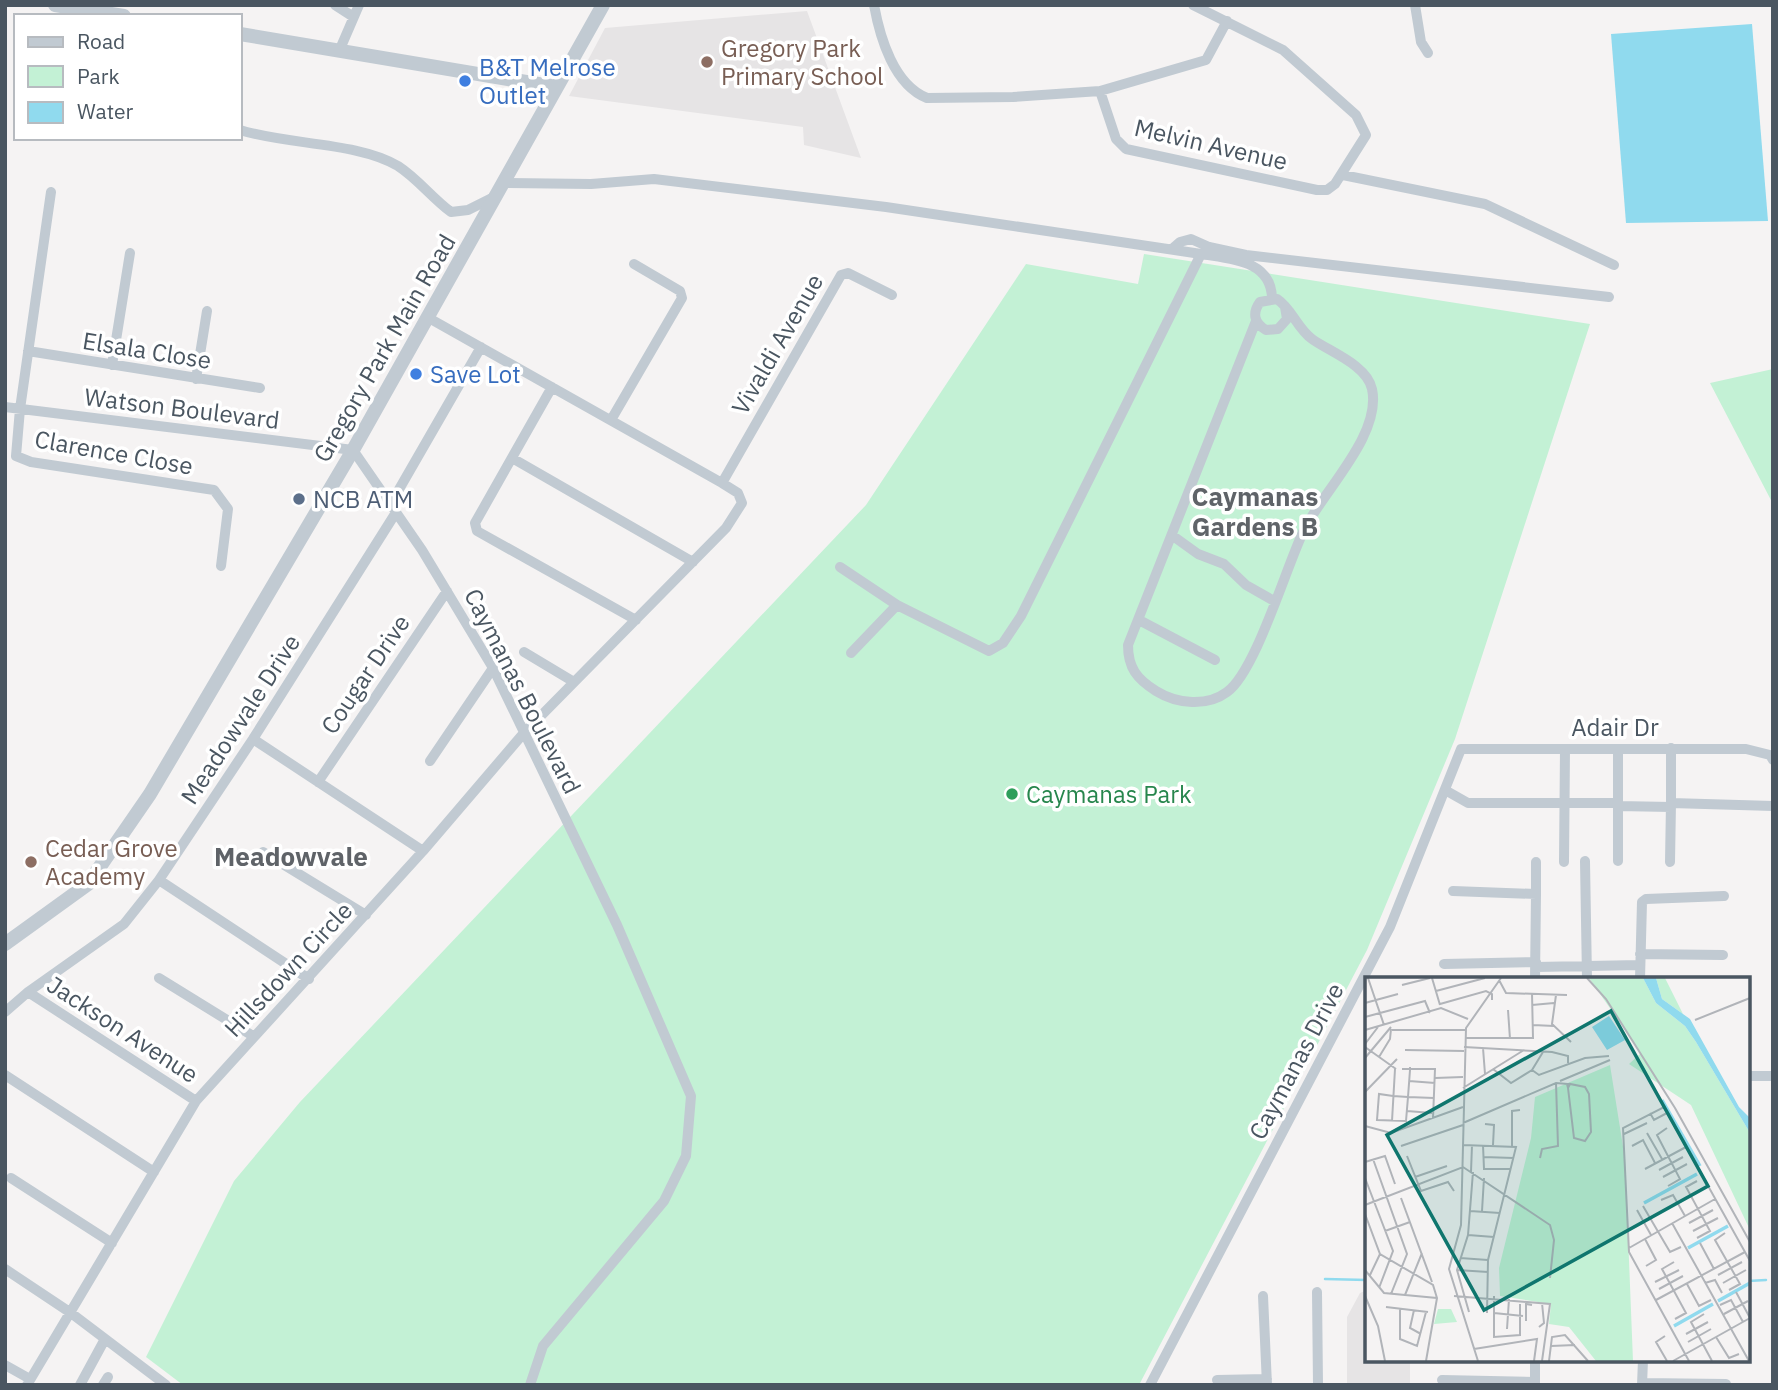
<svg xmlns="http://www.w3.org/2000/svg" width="1778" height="1390" font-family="'IBM Plex Sans',sans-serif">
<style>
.education{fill:#e6e4e5}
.green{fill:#c3f1d5}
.water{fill:#90daee}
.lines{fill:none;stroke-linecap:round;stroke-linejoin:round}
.stream{stroke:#90daee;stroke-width:2.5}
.minor{stroke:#c1cad2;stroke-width:10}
.tertiary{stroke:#c1cad2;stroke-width:14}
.education-dot{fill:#8d6e63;stroke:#fff;stroke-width:2.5}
.shop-dot{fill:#3f7fe0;stroke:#fff;stroke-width:2.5}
.service-dot{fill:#5c6f8a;stroke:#fff;stroke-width:2.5}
.leisure-dot{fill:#2e9e5b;stroke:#fff;stroke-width:2.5}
.labels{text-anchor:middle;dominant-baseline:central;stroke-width:7;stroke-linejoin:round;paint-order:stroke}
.education-label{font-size:24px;fill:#785e54;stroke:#fff;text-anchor:start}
.shop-label{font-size:24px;fill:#366cbe;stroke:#fff;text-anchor:start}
.street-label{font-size:24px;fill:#4a5661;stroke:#fff}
.service-label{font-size:24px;fill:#4e5e75;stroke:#fff;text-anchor:start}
.leisure-label{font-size:24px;fill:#27864d;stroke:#fff;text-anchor:start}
.neighbourhood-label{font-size:26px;font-weight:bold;fill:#5f6368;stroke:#fff}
.inset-river{fill:none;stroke:#90daee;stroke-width:3.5}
.inset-road{fill:none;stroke:#b1b4b9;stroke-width:2}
.view{fill:#0f766e;fill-opacity:0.15;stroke:#0f766e;stroke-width:3.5}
.inset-edge{fill:none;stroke:#4a5661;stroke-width:3.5}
</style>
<rect width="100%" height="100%" fill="#f5f3f3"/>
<path class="education" d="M 807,11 L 861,158 L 804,145 L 803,127 L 569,96 L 605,28 Z
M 1367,1290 L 1367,1360 L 1410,1360 L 1410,1385 L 1347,1385 L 1347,1317 L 1360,1293 Z"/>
<path class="green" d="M 1144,254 L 1590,324 L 1455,739 L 1367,950 L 1139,1385 L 183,1385 L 146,1357 L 234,1181 L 300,1102 L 866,505 L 1026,264 L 1138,284 Z
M 1773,369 L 1773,504 L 1710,383 Z"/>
<path class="water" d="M 1752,24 L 1768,221 L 1626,223 L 1611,34 Z"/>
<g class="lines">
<path class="stream" d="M 1325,1279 L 1367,1280
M 1748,1281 L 1766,1280"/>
<path class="minor" d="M 335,5 L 352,16
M 874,5 C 880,38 894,85 927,98 L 1013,97 L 1100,91 L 1206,60 L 1227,21
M 1415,5 L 1421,42 L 1428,53
M 340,49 L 359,5
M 1100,91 L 1116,139 L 1126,149 L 1317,190 L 1327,190 L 1335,184 L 1366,135 L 1356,115 L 1283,50 L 1193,5
M 240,130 C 287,145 358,142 398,166 C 418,179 432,198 451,212 L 468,210 L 494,197
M 1343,175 L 1485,204 L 1614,265
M 504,183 L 591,184 L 654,179 L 886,207 L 1201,254 C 1231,259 1271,260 1272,298
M 51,192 L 20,409 L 16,456 L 31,462 L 214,490 L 228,509 L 221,566
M 1172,249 L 1180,242 L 1191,239 L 1209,247 L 1246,255 L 1609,297
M 1256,321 L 1128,645 C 1128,668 1137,679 1156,691 C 1177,704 1207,707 1227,692 C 1256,671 1286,567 1304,530 C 1323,491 1382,435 1372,389 C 1367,365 1330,352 1312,339 C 1297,328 1292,309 1277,299 L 1260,302 C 1252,313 1254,323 1266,330 L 1278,329 L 1287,319 L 1285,307
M 28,351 L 260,388
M 112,365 L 130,253
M 196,379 L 207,311
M 552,387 L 475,523 L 477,531 L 636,620
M 5,407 L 353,450 L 422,550 L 493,668 L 617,925 L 691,1096 L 686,1156 L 664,1201 L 543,1346 L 530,1385
M 611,420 L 682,298 L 680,291 L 634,264
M 512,458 L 693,562
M 722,483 L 841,275 L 848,273 L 892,295
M 390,505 L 481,347
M 1173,536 L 1198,554 L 1224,564 L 1246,585 L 1274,601
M 840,567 L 897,605
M 1139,620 L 1215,660
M 524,652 L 574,682
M 851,653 L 897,605 L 989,651 L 1003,643 L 1021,616 L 1201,254
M 253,739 L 423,851
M 1671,748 L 1671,803 L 1773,806
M 1618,749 L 1618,861
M 430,761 L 493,668
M 318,782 L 447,591
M 1445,790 L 1468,803 L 1618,803
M 1618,806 L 1671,807
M 263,852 L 366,915
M 1585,861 L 1587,979
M 1536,862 L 1536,894
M 1564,862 L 1565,749
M 1670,862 L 1671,803
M 159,880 L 309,979
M 1453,891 L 1536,894 L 1535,979
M 1640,954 L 1723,955
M 1444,964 L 1536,962
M 1536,967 L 1640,965
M 159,978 L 253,1036
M 1640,979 L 1642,902 L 1646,899 L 1724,896
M 28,992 L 196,1101
M 5,1012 L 28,992 L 124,924 L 159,880 L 253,739 L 395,514
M 5,1075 L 154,1172
M 1748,1076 L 1773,1076
M 11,1178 L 112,1243
M 5,1269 L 71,1313 L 166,1385
M 1317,1292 L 1318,1385
M 1263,1296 L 1267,1385
M 5,1365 L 30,1379
M 1217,1380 L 1267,1379
M 1442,1380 L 1535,1382
M 1642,1383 L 1726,1384
M 27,1385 L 196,1101 L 423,851 L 523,734 L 726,528 L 742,503 L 738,493 L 722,483 L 427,317
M 80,1385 L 105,1339
M 103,1385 L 108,1377
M 1150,1385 L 1390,927 L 1461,749 L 1746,749 L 1770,755 L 1773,760
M 1535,1385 L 1535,1360
M 1642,1385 L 1643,1360"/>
<path class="tertiary" d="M 55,5 L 124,16
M 240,34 L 556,87
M 5,944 L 88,884 L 150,794 L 353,450 L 603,5"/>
</g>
<g class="education-dot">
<circle cx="707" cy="62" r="7"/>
<circle cx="31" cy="862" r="7"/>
</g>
<g class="shop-dot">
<circle cx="465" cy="81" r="7"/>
<circle cx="416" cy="374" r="7"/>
</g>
<circle class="service-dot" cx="299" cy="499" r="7"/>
<circle class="leisure-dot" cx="1012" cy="794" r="7"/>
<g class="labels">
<g class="education-label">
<text x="721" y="48">Gregory Park<tspan x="721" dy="28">Primary School</tspan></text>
<text x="45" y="848">Cedar Grove<tspan x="45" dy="28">Academy</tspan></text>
</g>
<g class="shop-label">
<text x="479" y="67">B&amp;T Melrose<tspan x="479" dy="28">Outlet</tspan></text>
<text x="430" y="374">Save Lot</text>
</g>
<g class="street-label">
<text transform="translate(1211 144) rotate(13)">Melvin Avenue</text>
<text transform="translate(777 344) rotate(-60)">Vivaldi Avenue</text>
<text transform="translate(384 348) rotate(-60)">Gregory Park Main Road</text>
<text transform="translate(147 350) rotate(9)">Elsala Close</text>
<text transform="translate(182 408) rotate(7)">Watson Boulevard</text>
<text transform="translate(114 452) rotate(10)">Clarence Close</text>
<text transform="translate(365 674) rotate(-56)">Cougar Drive</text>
<text transform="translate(523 691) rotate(63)">Caymanas Boulevard</text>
<text transform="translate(240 719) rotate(-57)">Meadowvale Drive</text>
<text x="1615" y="727">Adair Dr</text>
<text transform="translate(288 969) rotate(-47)">Hillsdown Circle</text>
<text transform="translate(123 1029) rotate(33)">Jackson Avenue</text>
<text transform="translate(1296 1061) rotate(-62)">Caymanas Drive</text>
</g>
<g class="service-label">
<text x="313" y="499">NCB ATM</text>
</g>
<g class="leisure-label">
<text x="1026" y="794">Caymanas Park</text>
</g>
<g class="neighbourhood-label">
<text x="1255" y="496">Caymanas<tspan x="1255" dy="30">Gardens B</tspan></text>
<text x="291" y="856">Meadowvale</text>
</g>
</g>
<g transform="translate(1365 977)">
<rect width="385" height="385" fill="#f5f3f3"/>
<path d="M 224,1 L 278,1 L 291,26 L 320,49 L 331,65 L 385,156 L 385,253 L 326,128 L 264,87 L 276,76 ZM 291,1 L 300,1 L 318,37 L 297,22 ZM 245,88 L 260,182 L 268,384 L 231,384 L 204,350 L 184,347 L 186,327 L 135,319 L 134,291 L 166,161 L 170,120 ZM 73,332 L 86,332 L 92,345 L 69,347 Z" fill="#c3f1d5"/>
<path d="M 278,1 L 291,1 L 297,22 L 325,42 L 374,130 L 385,141 L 385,156 L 331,65 L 320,49 L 291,26 ZM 244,39 L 260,63 L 242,73 L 227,50 Z" fill="#90daee"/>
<path class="inset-river" d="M 297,123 L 335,189M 279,226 L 332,197M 323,271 L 363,249M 353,324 L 385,306M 309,349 L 348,327"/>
<path class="inset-road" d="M 3,1 L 19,48M 67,1 L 75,28M 222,1 L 241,22 L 310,131 L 385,265M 134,3 L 141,16 L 202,18M 37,8 L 65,1M 71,14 L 120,1M 191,18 L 187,47 L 206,65M 0,26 L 33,17M 75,27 L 121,14 L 127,17 L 127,23M 167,28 L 189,26M 143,33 L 145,62M 0,40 L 60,24 L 65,36M 330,43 L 385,21M 168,48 L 189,49M 0,53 L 76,31 L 103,42M 27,53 L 100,53M 100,61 L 168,61 L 167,16M 0,67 L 13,50M 0,70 L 31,92M 99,70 L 187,75 L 203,79 L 203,86M 118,71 L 120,97M 40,73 L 99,74M 14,80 L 25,62 L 26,52M 0,81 L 26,50M 45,90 L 45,93 L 43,120 L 41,144 L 12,143 L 14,117 L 28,119 L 43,120 L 69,121M 37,92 L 70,92 L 68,141M 128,92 L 146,106 L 167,93 L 178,75M 167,93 L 174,98 L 220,81 L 244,79M 70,101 L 98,100M 44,104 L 70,106M 195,104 L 245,83M 98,111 L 159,73M 203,111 L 209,161 L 220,164 L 226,155 L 224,117 L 220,110 L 205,107 L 203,111 L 202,107 L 205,107M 0,115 L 32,82M 42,134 L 67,136M 285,136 L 289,143 L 302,136M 27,144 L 30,92M 98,146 L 191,106 L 203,107M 120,147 L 129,148 L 128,168M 0,149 L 26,156 L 98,130M 302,151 L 292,158 L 315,202 L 303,209M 282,156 L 297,182M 259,157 L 282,146M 98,168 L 151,170 L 123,283 L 122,336M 118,168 L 119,192 L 145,192M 36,169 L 98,148M 147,169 L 147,134 L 155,133M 267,169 L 278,163 L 290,186M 42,179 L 56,214 L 83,205 L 89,214M 118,180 L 149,181M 175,181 L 177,172 L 193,169 L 191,106M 8,182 L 42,277 L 26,317M 0,185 L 20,179 L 30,207M 280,192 L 321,170M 294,193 L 318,180M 106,195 L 107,168M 50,200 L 82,189M 298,200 L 322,187M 0,201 L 28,274 L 14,311M 332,204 L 321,210 L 345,254 L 332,261M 36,221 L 67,305M 296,223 L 308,218 L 320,239M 0,228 L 98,190 L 185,248 L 189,263 L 185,301M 278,229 L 305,275 L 316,270M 272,233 L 286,258M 105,234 L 135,236M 117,234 L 119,201M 0,237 L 15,277 L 68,308 L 72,321 L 61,384M 307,246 L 384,384M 324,246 L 348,233M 20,254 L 45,245M 328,254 L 353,241M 360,256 L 350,263 L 375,307 L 364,313M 103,258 L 129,260M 280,262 L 291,283 L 281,289M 335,266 L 349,292M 264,271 L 350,222M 95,281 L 123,283M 309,285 L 297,292 L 321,336 L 310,342M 0,293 L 19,316 L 72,321M 92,293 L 123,295M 5,298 L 15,277M 353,298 L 377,285M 290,305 L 314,293M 340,306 L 350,303 L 357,316M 358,306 L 381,293M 322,307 L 334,329 L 346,323M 294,312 L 318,299M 371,315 L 385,341M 40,318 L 57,276M 0,319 L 13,349 L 20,384M 89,319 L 185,327 L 177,384M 129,319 L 129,360 L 155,358 L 155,327M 291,323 L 380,275M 355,328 L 366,323 L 378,345M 21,330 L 63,335M 35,331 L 35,362 L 52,369 L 61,335M 49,333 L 45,351 L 56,357M 104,335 L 92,293 L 103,258 L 108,195M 129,336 L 158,339M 339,337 L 326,345 L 347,384M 359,337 L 383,324M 161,344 L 161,327 L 167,328M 174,350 L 179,346 L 177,326M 142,352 L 144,322M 321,357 L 343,345M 300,359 L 291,365 L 302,384M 351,360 L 364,381 L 374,377M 323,365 L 346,352M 186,369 L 210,368M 109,372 L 172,362 L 169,384M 113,384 L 84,292 L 96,248 L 101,51 L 136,1M 184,384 L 187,360 L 200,358 L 223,384M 308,384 L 385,341M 324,384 L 264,275 L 258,151 L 299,130 L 385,284"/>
<path class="view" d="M 246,34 L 343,209 L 119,333 L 22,158 Z"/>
<rect width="385" height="385" class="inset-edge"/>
</g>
<rect width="1778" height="1390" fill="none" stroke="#4a5661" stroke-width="14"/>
<rect x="14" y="14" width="228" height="126" fill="#ffffff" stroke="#b7bbc0" stroke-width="2"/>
<rect x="28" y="37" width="35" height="10" fill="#c1cad2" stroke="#b7bbc0" stroke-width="2"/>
<text x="77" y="49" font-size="21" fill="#4a5661">Road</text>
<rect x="28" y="66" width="35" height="21" fill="#c3f1d5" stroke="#b7bbc0" stroke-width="2"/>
<text x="77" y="84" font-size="21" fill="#4a5661">Park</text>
<rect x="28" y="102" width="35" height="21" fill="#90daee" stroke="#b7bbc0" stroke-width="2"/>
<text x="77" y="119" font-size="21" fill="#4a5661">Water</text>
</svg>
